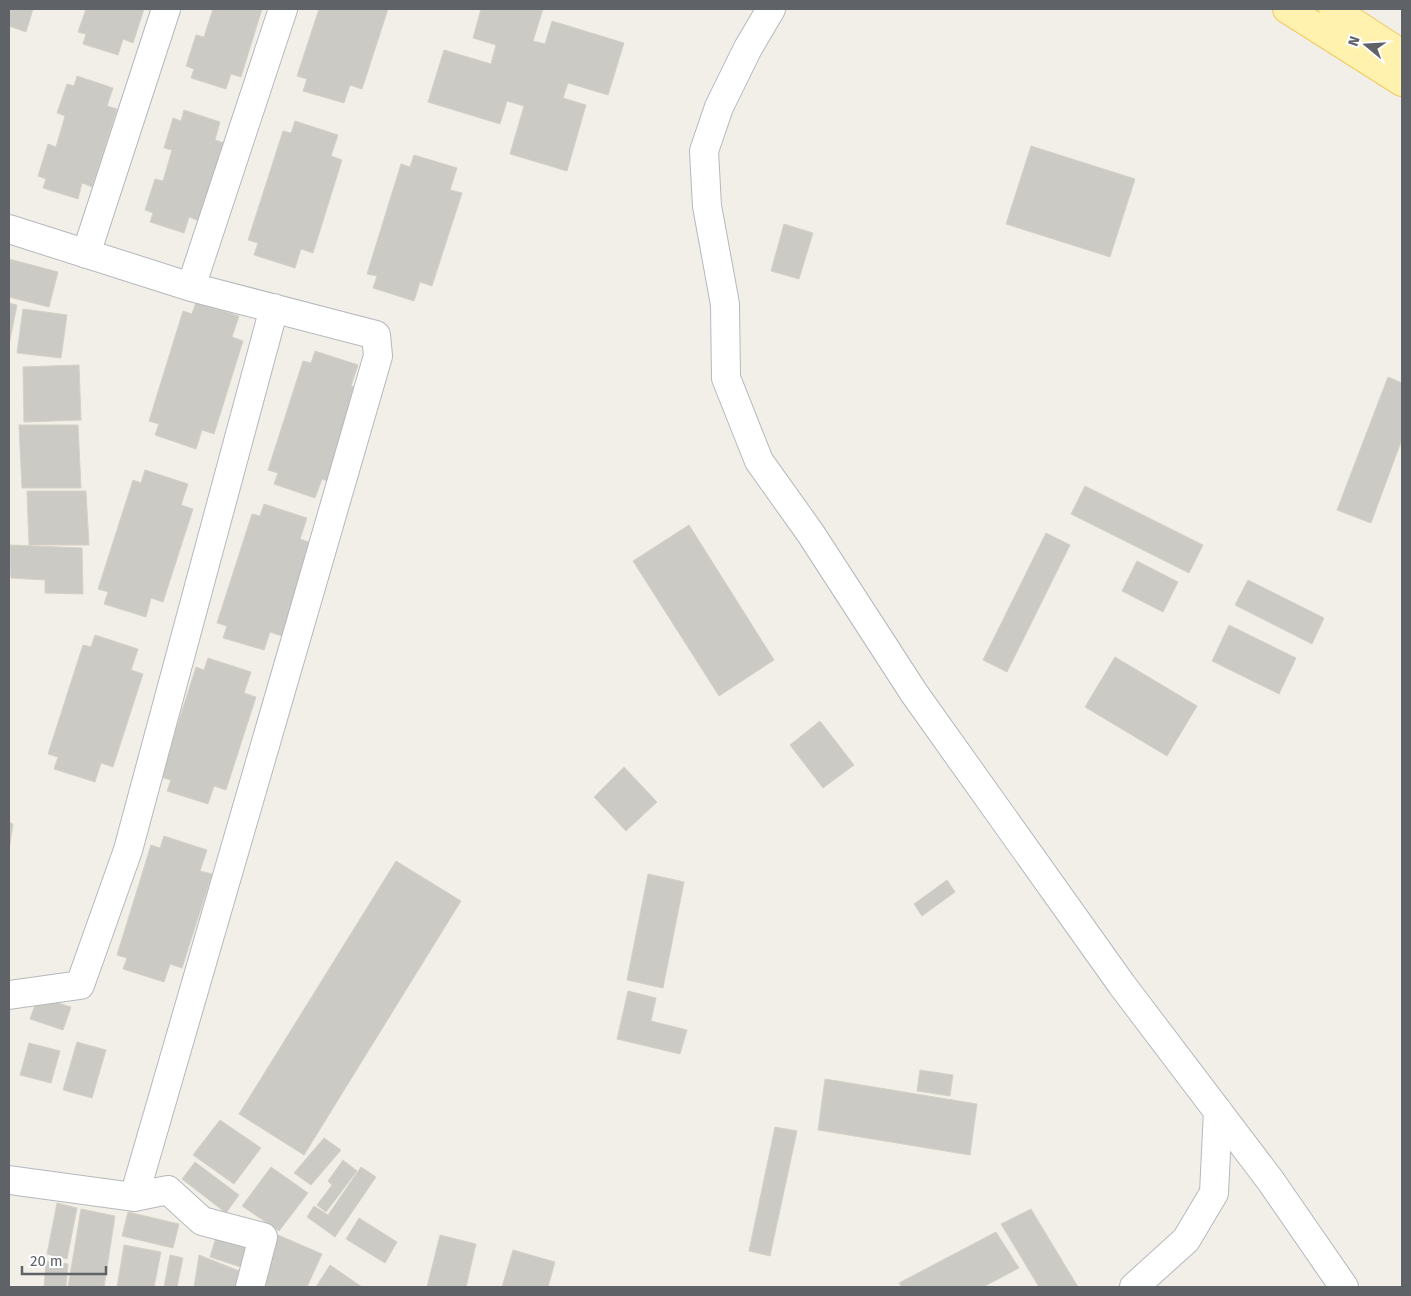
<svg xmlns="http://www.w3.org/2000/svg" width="1411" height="1296" font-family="'Fira Sans',sans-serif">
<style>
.building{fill:#cccac5;stroke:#d6d1c6}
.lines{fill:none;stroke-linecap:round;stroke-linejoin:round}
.minor-casing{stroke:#b5b8bc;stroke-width:30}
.major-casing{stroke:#f2c960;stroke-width:30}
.minor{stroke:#fff;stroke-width:28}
.major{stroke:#fff2af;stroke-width:28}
</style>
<rect width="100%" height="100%" fill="#f1efe8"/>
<path class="building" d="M 9,9 L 33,9 L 26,32 L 9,26 Z
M 86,9 L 144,9 L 133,43 L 123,39 L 118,55 L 83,44 L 86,34 L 78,32 Z
M 213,9 L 262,9 L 241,77 L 231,74 L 226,89 L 191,78 L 194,69 L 186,66 L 196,35 L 204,37 Z
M 319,9 L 388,9 L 362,89 L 350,85 L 344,103 L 303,91 L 307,79 L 297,76 Z
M 481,9 L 543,9 L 533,41 L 545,44 L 552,21 L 624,43 L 608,95 L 568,83 L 563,98 L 586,105 L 567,171 L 510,154 L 524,106 L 507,101 L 500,124 L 428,102 L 444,50 L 491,64 L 496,45 L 473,38 Z
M 77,76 L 113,88 L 107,106 L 117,109 L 92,187 L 82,183 L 78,199 L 43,188 L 46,179 L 38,176 L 48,144 L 56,147 L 65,116 L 57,113 L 67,84 L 74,86 Z
M 184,110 L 220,122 L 215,140 L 224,143 L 199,221 L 189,217 L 184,233 L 150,222 L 153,213 L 145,210 L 155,179 L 163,181 L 172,150 L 164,148 L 173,118 L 181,121 Z
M 295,121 L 338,135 L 331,156 L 342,160 L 313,253 L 301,249 L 295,268 L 254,255 L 258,243 L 248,240 L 283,131 L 291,133 Z
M 1031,146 L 1135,179 L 1110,257 L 1006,224 Z
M 414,155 L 457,168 L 450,190 L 462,193 L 432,286 L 420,282 L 414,301 L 373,288 L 377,276 L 367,274 L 401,164 L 410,167 Z
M 784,224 L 813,233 L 799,279 L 771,271 Z
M 9,259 L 58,272 L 49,307 L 9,297 Z
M 196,302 L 239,316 L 232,337 L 243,341 L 214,434 L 202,430 L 196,449 L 155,435 L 159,424 L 149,421 L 183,311 L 192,314 Z
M 9,303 L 17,305 L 9,345 Z
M 23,309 L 67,315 L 61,358 L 17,353 Z
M 315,351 L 358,365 L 351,386 L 363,390 L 333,483 L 322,479 L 315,498 L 274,484 L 278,473 L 268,470 L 303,361 L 311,363 Z
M 79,365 L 81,420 L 24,422 L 23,367 Z
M 1388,377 L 1402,383 L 1402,439 L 1371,523 L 1337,510 Z
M 19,425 L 78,425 L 81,488 L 22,488 Z
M 145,470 L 188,484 L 181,505 L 193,509 L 163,602 L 151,598 L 146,617 L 104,604 L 108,592 L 98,589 L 133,480 L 141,483 Z
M 1085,486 L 1203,545 L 1189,573 L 1071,514 Z
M 27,491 L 86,491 L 89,545 L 29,545 Z
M 264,504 L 307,518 L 300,539 L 312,543 L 282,636 L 270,632 L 264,650 L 223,638 L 227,626 L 217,623 L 252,514 L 260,516 Z
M 689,525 L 774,660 L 719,696 L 633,561 Z
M 1046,533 L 1070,545 L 1007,672 L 983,660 Z
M 10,545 L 82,548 L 83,594 L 45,593 L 45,580 L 11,578 Z
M 1137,561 L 1178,582 L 1163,612 L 1122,591 Z
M 1248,580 L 1324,618 L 1312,644 L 1235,605 Z
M 1229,625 L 1296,658 L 1279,694 L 1212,661 Z
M 95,635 L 138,649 L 131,670 L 143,674 L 113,767 L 101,763 L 95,782 L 54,769 L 58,757 L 48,754 L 83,645 L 91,647 Z
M 1115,657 L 1197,706 L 1167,756 L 1085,707 Z
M 208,658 L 251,672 L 244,693 L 256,697 L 226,790 L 214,786 L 208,804 L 167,791 L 171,780 L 161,777 L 196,667 L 204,670 Z
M 820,721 L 854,765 L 823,788 L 790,745 Z
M 624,767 L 657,802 L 626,831 L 594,797 Z
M 9,822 L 13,824 L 9,850 Z
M 164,836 L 207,850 L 200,871 L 212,874 L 182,968 L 170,964 L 164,982 L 123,969 L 127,958 L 117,955 L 151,845 L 160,848 Z
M 396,861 L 461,901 L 304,1155 L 239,1114 Z
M 648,874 L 684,882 L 663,988 L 627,980 Z
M 947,880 L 955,892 L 922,916 L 914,904 Z
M 628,991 L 656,998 L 651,1021 L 687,1030 L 680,1054 L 617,1039 Z
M 38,997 L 71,1007 L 63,1030 L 30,1019 Z
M 77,1042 L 106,1050 L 92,1098 L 63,1090 Z
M 29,1043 L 60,1051 L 51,1083 L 20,1075 Z
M 920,1070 L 953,1075 L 950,1096 L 917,1091 Z
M 825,1079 L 977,1104 L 970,1155 L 818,1130 Z
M 220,1120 L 261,1148 L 234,1184 L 193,1155 Z
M 775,1127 L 797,1131 L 770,1256 L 749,1251 Z
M 324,1138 L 341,1150 L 311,1185 L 294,1173 Z
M 343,1160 L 357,1171 L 326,1212 L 317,1205 L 332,1185 L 328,1181 Z
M 195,1162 L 239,1195 L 226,1213 L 182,1179 Z
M 271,1167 L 308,1193 L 279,1231 L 242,1206 Z
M 361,1167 L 376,1177 L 335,1237 L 307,1217 L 314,1206 L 328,1215 Z
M 57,1203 L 77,1208 L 67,1259 L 47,1254 Z
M 81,1209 L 115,1216 L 104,1287 L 68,1287 Z
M 1031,1209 L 1078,1287 L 1039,1287 L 1001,1224 Z
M 128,1212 L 179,1224 L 173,1248 L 122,1236 Z
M 359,1218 L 397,1242 L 385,1263 L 346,1239 Z
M 219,1228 L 256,1240 L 247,1269 L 210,1257 Z
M 996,1232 L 1019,1268 L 983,1287 L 902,1287 L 899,1283 Z
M 278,1235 L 322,1254 L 307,1287 L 268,1287 L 257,1282 Z
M 440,1235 L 476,1244 L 466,1287 L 427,1287 Z
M 124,1245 L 161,1252 L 154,1287 L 117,1287 Z
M 513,1250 L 555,1262 L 548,1287 L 502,1287 Z
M 170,1255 L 183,1258 L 177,1287 L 164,1287 Z
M 199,1255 L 247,1274 L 242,1287 L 194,1287 Z
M 46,1261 L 68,1264 L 66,1287 L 44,1287 Z
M 330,1265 L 362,1287 L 316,1287 Z"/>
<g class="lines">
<g class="minor-casing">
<path id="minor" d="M 771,9 L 748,48 L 719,107 L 704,151 L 707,206 L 725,304 L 726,378 L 759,461 L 811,534 L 914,693 L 1122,985 L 1270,1180 L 1344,1287
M 9,229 L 191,287 L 376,335 L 378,356 L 134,1197
M 86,254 L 166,9
M 191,287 L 283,9
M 9,995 L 80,985 L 128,850 L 274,308
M 9,1180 L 134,1197 L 168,1190 L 202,1221 L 263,1237 L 250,1287 L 251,1287
M 1134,1287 L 1186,1240 L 1214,1193 L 1218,1111"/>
</g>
<g class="major-casing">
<path id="major" d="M 1287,9 L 1402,82
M 1333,9 L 1402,54"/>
</g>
<use href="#minor" class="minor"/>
<use href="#major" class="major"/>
</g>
<rect width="1411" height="1296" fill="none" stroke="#5f6368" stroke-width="20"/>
<g transform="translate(1366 45) rotate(288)" stroke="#ffffff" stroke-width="4" paint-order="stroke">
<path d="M0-4L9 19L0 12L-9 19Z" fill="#5f6368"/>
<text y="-8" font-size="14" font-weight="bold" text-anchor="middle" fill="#5f6368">N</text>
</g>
<path d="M22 1266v8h84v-8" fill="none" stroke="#5f6368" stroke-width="2.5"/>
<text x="30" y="1266" font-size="15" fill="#5f6368" stroke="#ffffff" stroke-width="4" paint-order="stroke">20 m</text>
</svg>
